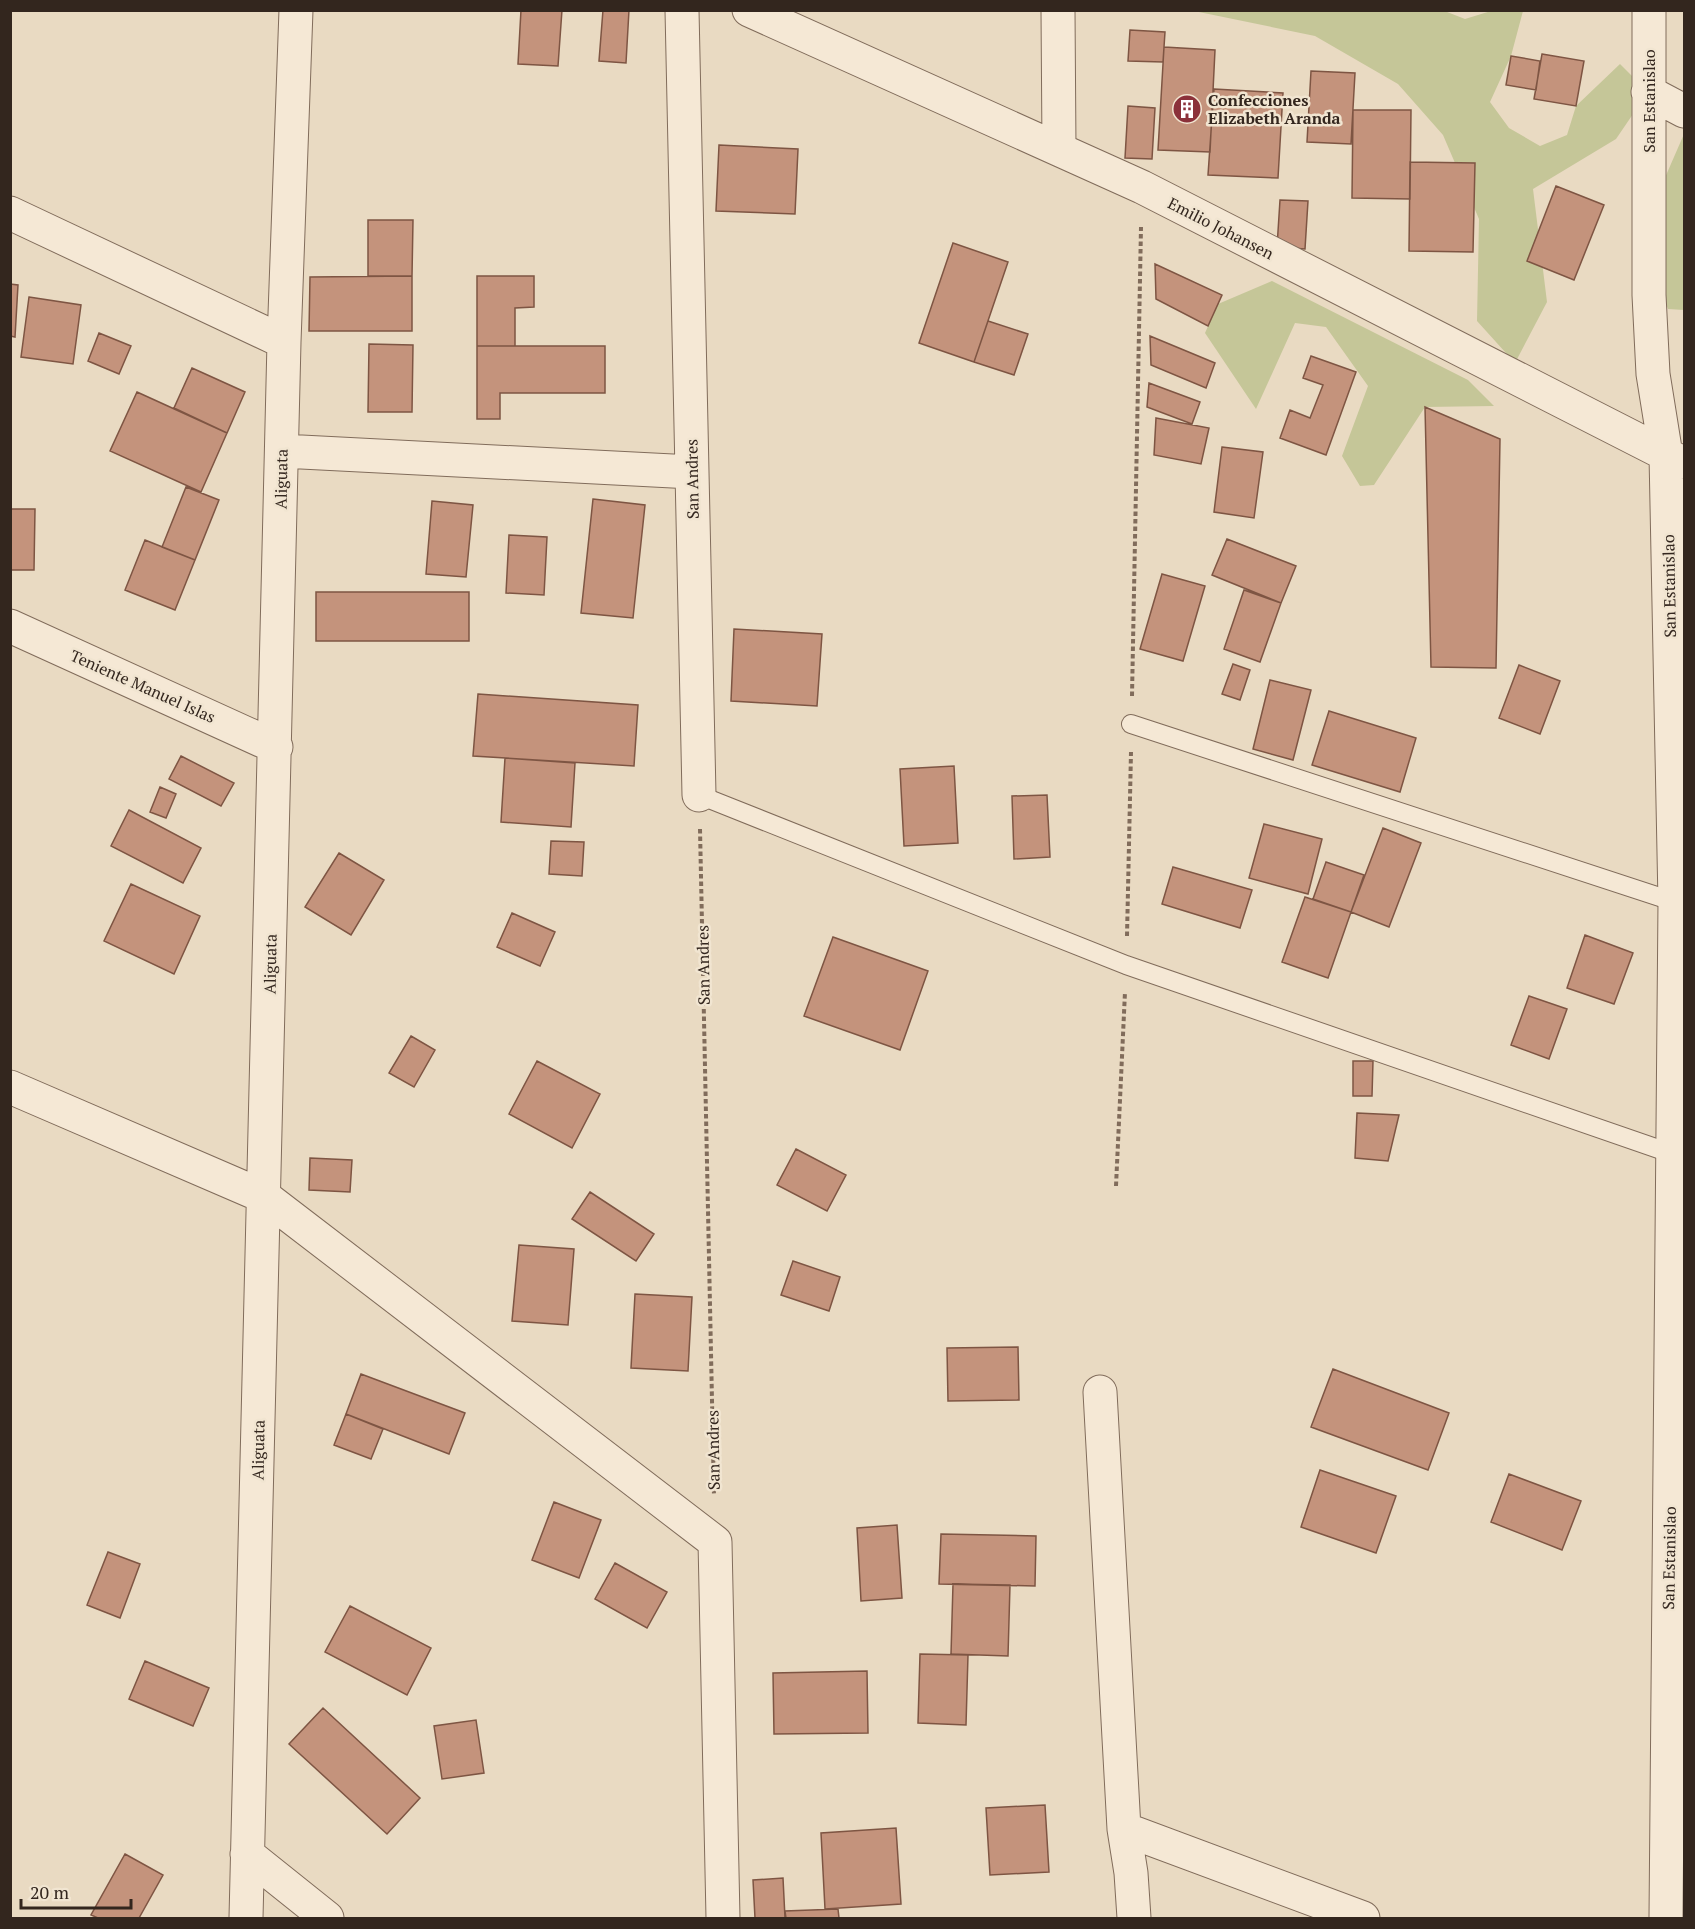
<svg xmlns="http://www.w3.org/2000/svg" width="1695" height="1929" font-family="'PT Serif',serif">
<style>
.green{fill:#c5c698}
.building{fill:#c4937c;stroke:#7e5543;stroke-width:1.5}
.lines{fill:none;stroke-linecap:round;stroke-linejoin:round}
.lane-casing{stroke:#816c5b;stroke-width:20}
.street-casing{stroke:#816c5b;stroke-width:35}
.path{stroke:#816c5b;stroke-width:4;stroke-dasharray:4.5 3;stroke-linecap:butt}
.lane{stroke:#f5e8d5;stroke-width:18}
.street{stroke:#f5e8d5;stroke-width:33}
.labels{text-anchor:middle;dominant-baseline:central;stroke-width:5;stroke-linejoin:round;paint-order:stroke}
.poi-label{font-size:16px;font-weight:bold;fill:#33261e;stroke:#f1e5d1;text-anchor:start}
.street-label{font-size:16px;fill:#33261e;stroke:#f1e5d1}
</style>
<rect width="100%" height="100%" fill="#e9dac2"/>
<path class="green" d="M 1442,10 L 1465,19 L 1491,11 L 1523,11 L 1511,56 L 1490,102 L 1509,128 L 1540,146 L 1567,135 L 1576,106 L 1620,64 L 1648,92 L 1616,139 L 1533,189 L 1547,302 L 1515,363 L 1477,321 L 1479,219 L 1443,135 L 1398,84 L 1315,36 L 1194,11 Z
M 1684,134 L 1684,310 L 1668,309 L 1651,264 L 1657,196 Z
M 1272,281 L 1468,380 L 1494,406 L 1425,407 L 1374,485 L 1360,486 L 1342,456 L 1368,386 L 1326,327 L 1295,323 L 1256,409 L 1205,333 L 1218,304 Z"/>
<path class="building" d="M 521,10 L 562,10 L 558,66 L 518,64 Z
M 603,10 L 629,10 L 626,63 L 599,61 Z
M 1130,30 L 1165,32 L 1163,62 L 1128,61 Z
M 1164,47 L 1215,50 L 1210,152 L 1158,150 Z
M 1542,54 L 1584,61 L 1576,106 L 1534,99 Z
M 1511,56 L 1540,61 L 1536,90 L 1506,85 Z
M 1311,71 L 1355,73 L 1351,144 L 1307,142 Z
M 1214,89 L 1283,93 L 1278,178 L 1208,175 Z
M 1128,106 L 1155,108 L 1152,159 L 1125,158 Z
M 1353,110 L 1411,110 L 1410,199 L 1352,198 Z
M 719,145 L 798,149 L 795,214 L 716,211 Z
M 1410,162 L 1475,163 L 1473,252 L 1409,251 Z
M 1556,186 L 1604,205 L 1574,280 L 1527,261 Z
M 1280,200 L 1308,201 L 1305,249 L 1277,247 Z
M 368,220 L 413,220 L 412,276 L 368,276 Z
M 953,243 L 1008,262 L 974,362 L 919,343 Z
M 1155,264 L 1222,295 L 1208,326 L 1156,299 Z
M 412,276 L 412,331 L 309,331 L 310,277 Z
M 477,276 L 534,276 L 534,307 L 515,308 L 515,346 L 477,346 Z
M 10,284 L 18,285 L 15,337 L 10,336 Z
M 29,297 L 81,305 L 73,364 L 21,357 Z
M 988,321 L 1028,334 L 1014,375 L 974,362 Z
M 99,333 L 131,346 L 119,374 L 88,361 Z
M 1150,336 L 1215,363 L 1206,388 L 1151,365 Z
M 369,344 L 413,345 L 412,412 L 368,412 Z
M 477,346 L 605,346 L 605,393 L 500,393 L 500,419 L 477,419 Z
M 1311,356 L 1356,372 L 1326,455 L 1280,438 L 1290,410 L 1310,418 L 1323,385 L 1303,378 Z
M 192,368 L 245,392 L 227,433 L 174,408 Z
M 1149,383 L 1200,402 L 1192,424 L 1147,407 Z
M 137,392 L 227,433 L 201,492 L 110,451 Z
M 1425,407 L 1500,439 L 1496,668 L 1431,667 Z
M 1156,418 L 1209,428 L 1201,464 L 1154,455 Z
M 1222,447 L 1263,452 L 1254,518 L 1214,512 Z
M 186,487 L 219,500 L 195,560 L 162,547 Z
M 593,499 L 645,505 L 633,618 L 581,613 Z
M 432,501 L 473,505 L 466,577 L 426,574 Z
M 10,509 L 35,509 L 34,570 L 10,570 Z
M 509,535 L 547,537 L 544,595 L 506,593 Z
M 1227,539 L 1296,566 L 1281,603 L 1212,575 Z
M 145,540 L 195,560 L 175,610 L 125,590 Z
M 1162,574 L 1205,586 L 1183,661 L 1140,649 Z
M 1244,590 L 1281,603 L 1260,662 L 1224,649 Z
M 316,592 L 469,592 L 469,641 L 316,641 Z
M 734,629 L 822,634 L 817,706 L 731,701 Z
M 1233,664 L 1250,670 L 1240,700 L 1222,694 Z
M 1519,665 L 1560,681 L 1540,734 L 1499,718 Z
M 1270,680 L 1311,690 L 1293,760 L 1253,749 Z
M 478,694 L 638,705 L 634,766 L 473,756 Z
M 1329,711 L 1416,738 L 1400,792 L 1312,765 Z
M 181,756 L 234,783 L 221,806 L 169,779 Z
M 505,758 L 575,763 L 571,827 L 501,822 Z
M 954,766 L 958,843 L 904,846 L 900,769 Z
M 160,787 L 176,794 L 166,818 L 150,812 Z
M 1047,795 L 1050,857 L 1014,859 L 1012,796 Z
M 129,810 L 201,848 L 183,883 L 111,846 Z
M 1264,824 L 1322,839 L 1308,894 L 1249,878 Z
M 1383,828 L 1421,843 L 1389,927 L 1351,912 Z
M 551,841 L 584,842 L 582,876 L 549,874 Z
M 339,853 L 384,880 L 351,935 L 305,907 Z
M 1326,862 L 1364,875 L 1351,912 L 1313,899 Z
M 1173,867 L 1252,890 L 1240,928 L 1162,904 Z
M 131,884 L 200,916 L 174,974 L 104,941 Z
M 1305,897 L 1351,912 L 1328,978 L 1282,962 Z
M 512,913 L 555,932 L 540,966 L 497,947 Z
M 1585,935 L 1633,953 L 1614,1004 L 1567,988 Z
M 833,937 L 928,971 L 900,1050 L 804,1016 Z
M 1529,996 L 1567,1009 L 1549,1059 L 1511,1045 Z
M 411,1036 L 435,1050 L 414,1087 L 389,1073 Z
M 537,1061 L 600,1094 L 572,1148 L 509,1114 Z
M 1353,1061 L 1373,1061 L 1372,1096 L 1353,1096 Z
M 1357,1113 L 1399,1115 L 1388,1161 L 1355,1158 Z
M 796,1149 L 846,1175 L 827,1211 L 777,1185 Z
M 310,1158 L 352,1160 L 350,1192 L 309,1190 Z
M 590,1192 L 654,1234 L 636,1261 L 572,1219 Z
M 519,1245 L 574,1249 L 568,1325 L 512,1321 Z
M 793,1261 L 840,1277 L 829,1311 L 781,1295 Z
M 635,1294 L 692,1297 L 688,1371 L 631,1368 Z
M 1018,1347 L 1019,1400 L 948,1401 L 947,1348 Z
M 1333,1369 L 1449,1413 L 1428,1470 L 1311,1427 Z
M 361,1374 L 465,1413 L 449,1454 L 346,1414 Z
M 346,1414 L 383,1429 L 371,1459 L 334,1445 Z
M 1320,1470 L 1396,1496 L 1376,1553 L 1301,1527 Z
M 1509,1474 L 1581,1501 L 1562,1550 L 1491,1522 Z
M 554,1502 L 601,1520 L 579,1578 L 532,1560 Z
M 897,1525 L 902,1598 L 861,1601 L 857,1528 Z
M 941,1534 L 1036,1536 L 1035,1586 L 939,1584 Z
M 108,1552 L 140,1564 L 120,1618 L 87,1605 Z
M 615,1563 L 667,1592 L 647,1628 L 595,1599 Z
M 953,1584 L 1010,1585 L 1008,1656 L 951,1654 Z
M 350,1606 L 431,1648 L 407,1695 L 325,1652 Z
M 920,1654 L 968,1655 L 966,1725 L 918,1723 Z
M 145,1661 L 209,1688 L 193,1726 L 129,1699 Z
M 867,1671 L 868,1733 L 774,1734 L 773,1673 Z
M 323,1708 L 420,1798 L 387,1834 L 289,1744 Z
M 476,1720 L 484,1773 L 442,1779 L 434,1726 Z
M 1045,1805 L 1049,1872 L 990,1875 L 986,1808 Z
M 896,1828 L 901,1904 L 825,1909 L 821,1833 Z
M 125,1854 L 163,1875 L 139,1918 L 98,1918 L 91,1915 Z
M 783,1878 L 785,1918 L 755,1918 L 753,1880 Z
M 838,1909 L 839,1918 L 786,1918 L 785,1911 Z"/>
<g class="lines">
<g class="lane-casing">
<path id="lane" d="M 1131,724 L 1675,902
M 699,795 L 1126,965 L 1673,1154"/>
</g>
<g class="street-casing">
<path id="street" d="M 682,10 L 699,795
M 749,10 L 1142,187 L 1681,462
M 1058,10 L 1059,149
M 1649,10 L 1649,295 L 1653,374 L 1666,455 L 1675,902 L 1666,1918
M 1648,92 L 1684,111
M 10,213 L 284,342
M 282,451 L 692,472
M 10,626 L 276,747
M 10,1087 L 265,1197 L 715,1542 L 723,1918
M 1100,1392 L 1124,1829 L 1131,1873 L 1134,1918
M 1124,1829 L 1363,1918
M 247,1854 L 327,1918
M 246,1918 L 284,342 L 296,10"/>
</g>
<path class="path" d="M 1132,696 L 1141,227
M 700,829 L 714,1496
M 1127,936 L 1131,752
M 1116,1186 L 1125,992"/>
<use href="#lane" class="lane"/>
<use href="#street" class="street"/>
</g>
<defs>
<g id="building-disc" transform="scale(1.5)"><circle r="9.5" fill="#8b313a" stroke="#f1e5d1"/><path d="M-4-6H4V6H1V3H-1V6H-4ZM-2.5-4.3h1.7v1.8h-1.7ZM.8-4.3h1.7v1.8H.8ZM-2.5-1h1.7V.8h-1.7ZM.8-1h1.7V.8H.8Z" fill="#fff"/></g>
</defs>
<g fill-rule="evenodd">
<use href="#building-disc" x="1187" y="109"/>
</g>
<g class="labels">
<g class="poi-label">
<text x="1208" y="100">Confecciones<tspan x="1208" dy="18">Elizabeth Aranda</tspan></text>
</g>
<g class="street-label">
<text transform="translate(1649 101) rotate(-90)">San Estanislao</text>
<text transform="translate(1221 228) rotate(27)">Emilio Johansen</text>
<text transform="translate(281 479) rotate(-89)">Aliguata</text>
<text transform="translate(692 479) rotate(-91)">San Andres</text>
<text transform="translate(1669 586) rotate(-91)">San Estanislao</text>
<text transform="translate(143 686) rotate(24)">Teniente Manuel Islas</text>
<text transform="translate(270 964) rotate(-89)">Aliguata</text>
<text transform="translate(703 965) rotate(-91)">San Andres</text>
<text transform="translate(258 1450) rotate(-89)">Aliguata</text>
<text transform="translate(713 1450) rotate(-91)">San Andres</text>
<text transform="translate(1669 1558) rotate(-89)">San Estanislao</text>
</g>
</g>
<rect width="1695" height="1929" fill="none" stroke="#33261e" stroke-width="24"/>
<path d="M21 1899v9h110v-9" fill="none" stroke="#33261e" stroke-width="3"/>
<text x="30" y="1899" font-size="18" fill="#33261e" stroke="#f1e5d1" stroke-width="4.5" paint-order="stroke">20 m</text>
</svg>
